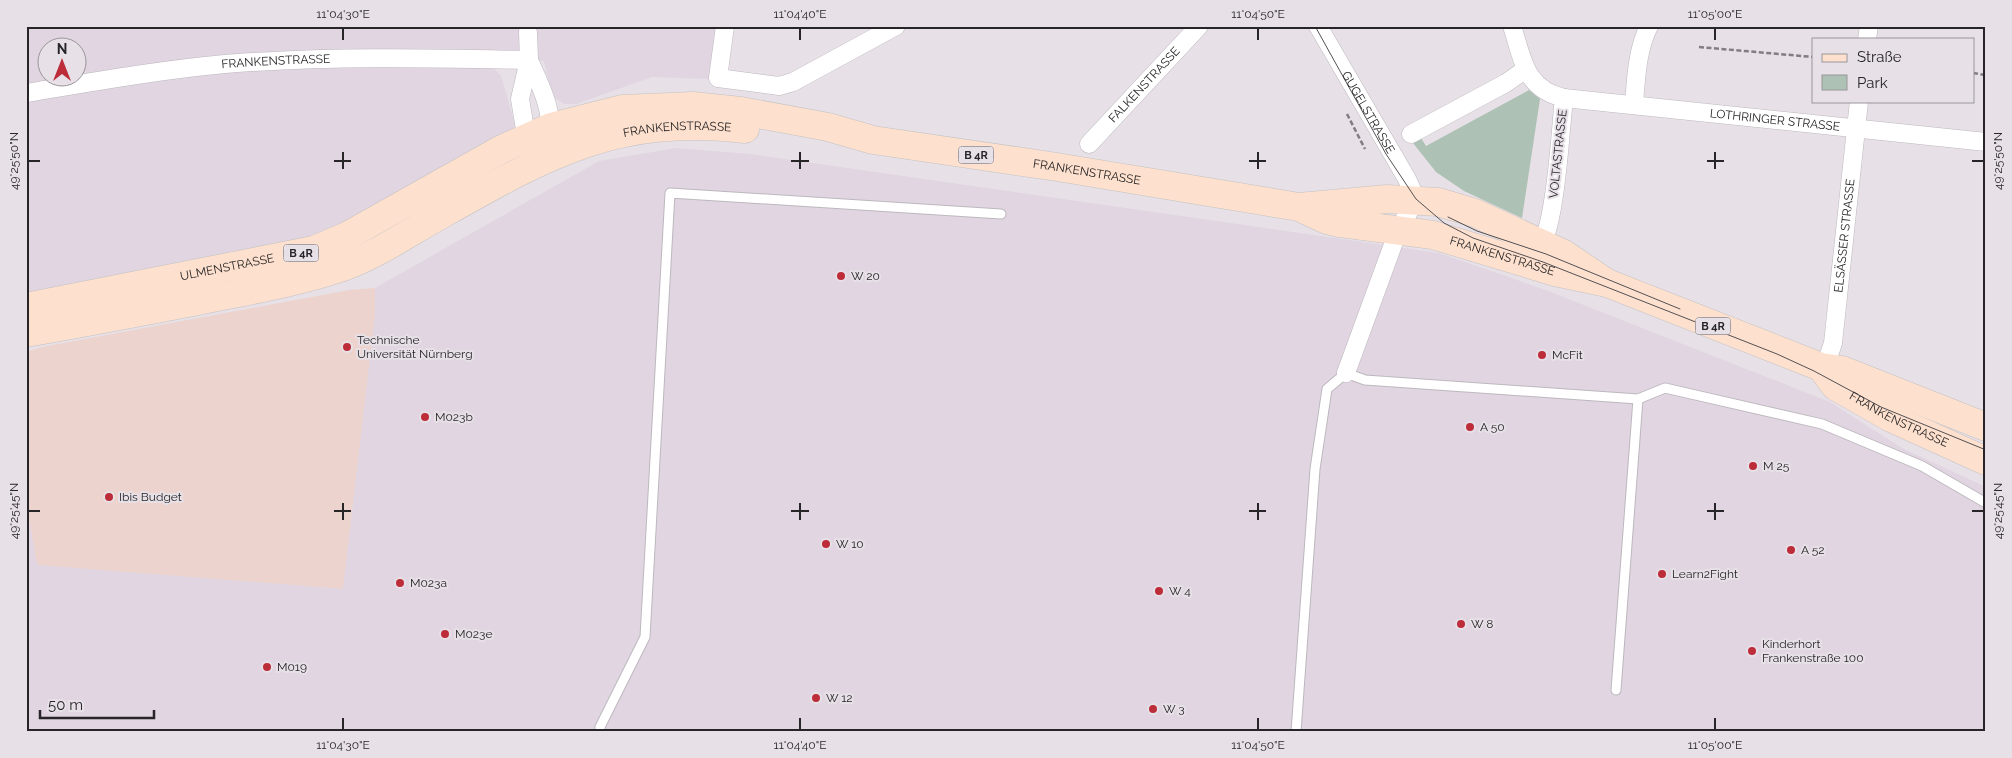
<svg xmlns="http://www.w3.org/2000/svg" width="2012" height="758" font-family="Raleway,sans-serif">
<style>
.commercial{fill:#edd3cd}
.built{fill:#e0d5e1;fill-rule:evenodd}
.green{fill:#adc1b4}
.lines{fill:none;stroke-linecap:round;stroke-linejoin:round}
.lane-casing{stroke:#bdb8be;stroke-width:11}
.street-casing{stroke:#bdb8be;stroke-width:19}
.primary-casing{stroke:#c3c2c3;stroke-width:29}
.path{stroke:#817d81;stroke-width:2.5;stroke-dasharray:5 2.5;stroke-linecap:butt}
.lane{stroke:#fff;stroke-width:9}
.street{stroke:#fff;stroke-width:18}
.primary{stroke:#fde0cd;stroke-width:28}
.tram{stroke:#545154;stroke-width:1}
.ticks{fill:none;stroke:#272527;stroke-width:2}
.poi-dot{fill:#bd2c39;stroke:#e7e1e7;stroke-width:2}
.labels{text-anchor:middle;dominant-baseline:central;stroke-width:4;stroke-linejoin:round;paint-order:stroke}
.shield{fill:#e7e1e7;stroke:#615d61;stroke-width:1}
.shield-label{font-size:11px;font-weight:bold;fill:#272527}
.street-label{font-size:12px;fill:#272527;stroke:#e7e1e7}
.poi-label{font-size:12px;fill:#272527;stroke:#e7e1e7;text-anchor:start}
.neatline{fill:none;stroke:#272527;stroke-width:2}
.ticks-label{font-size:12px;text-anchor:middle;fill:#272527}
</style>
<rect width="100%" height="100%" fill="#e7e1e7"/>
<path class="commercial" d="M 375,288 L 375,316 L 343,589 L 37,565 L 26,502 L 26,352 L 42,347 L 349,290 Z"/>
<path class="built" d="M 26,26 L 716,26 L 710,79 L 652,77 L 576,104 L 564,104 L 552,96 L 544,61 L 493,67 L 501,76 L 515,124 L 514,132 L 341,230 L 26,299 ZM 48,48 L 78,48 L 78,78 L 48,78 Z
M 676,148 L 750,154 L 1439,253 L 1543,289 L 1830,402 L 1902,448 L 1986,487 L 1986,732 L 26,732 L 26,502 L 37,565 L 343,589 L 375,316 L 375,288 L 599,161 Z"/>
<path class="green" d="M 1529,90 L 1540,99 L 1522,218 L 1464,191 L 1436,172 L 1413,143 L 1421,138 L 1426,146 Z"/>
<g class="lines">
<g class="lane-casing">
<path id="lane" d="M 1638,399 L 1665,388 L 1822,424 L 1922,466 L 1986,503
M 600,732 L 600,727 L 645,637 L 670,193 L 1001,214
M 1296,732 L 1315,469 L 1327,389 L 1346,373 L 1365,380 L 1638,399 L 1616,690"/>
</g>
<g class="street-casing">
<g id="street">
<path d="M 725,26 L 718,78 L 779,86 L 793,82 L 896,26"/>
<path id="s1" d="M 1318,26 L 1407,179 L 1416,199 L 1398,231 L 1346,373"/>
<path d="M 1512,26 C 1523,60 1525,89 1564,98 C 1560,132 1556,230 1537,253"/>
<path d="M 528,32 L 529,60 L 520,99 L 525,129 L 534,145"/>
<path d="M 1867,39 L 1869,26"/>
<path d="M 529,60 C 539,83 554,110 549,136"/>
<path id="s2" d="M 26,93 C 92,82 159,70 225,64 C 326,56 428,58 529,60"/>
<path id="s3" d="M 1564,98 L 1986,142"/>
<path d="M 1634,105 C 1636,78 1637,50 1649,26"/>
<path d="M 1411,134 L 1506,83 L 1526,69"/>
<path id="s4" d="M 1089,144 L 1199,26"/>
<path id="s5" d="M 1821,367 L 1829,355 L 1833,343 L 1859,101"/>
</g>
</g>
<g class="primary-casing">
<g id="primary">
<path id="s6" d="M 1303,209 L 1327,220 L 1340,223 L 1433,235 L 1555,272 L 1607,283 L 1821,367 L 1842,370 L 1986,427"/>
<path id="s7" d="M 26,307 L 314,250 L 347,236 L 502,149 L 551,127 L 622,109 L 693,106 L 741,111 L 828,127 L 873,140 L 1057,167 L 1299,207 L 1387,199 L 1438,202 L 1475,213 L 1564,254 L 1607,283"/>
<path id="s8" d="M 26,333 C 84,323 141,312 198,301 C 247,291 296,283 343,267 C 376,255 407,234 437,217 C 545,156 616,114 745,129"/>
<path id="s9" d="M 1821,367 L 1835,386 L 1891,418 L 1986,461"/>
</g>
</g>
<path class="path" d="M 1699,47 L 1813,57
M 1973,73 L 1986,75
M 1347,114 L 1365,149"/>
<use href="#lane" class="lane"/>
<use href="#street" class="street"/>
<use href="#primary" class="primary"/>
<path class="tram" d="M 1315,26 L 1386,154 L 1416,199 L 1444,223 L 1473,238 L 1543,262 L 1777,354 L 1814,371 L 1881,407 L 1986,450
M 1448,217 L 1477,231 L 1546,254 L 1680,309"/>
</g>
<path class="ticks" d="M 343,28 L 343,40M 800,28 L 800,40M 1258,28 L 1258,40M 1715,28 L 1715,40M 343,152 L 343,169M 800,152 L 800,169M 1258,152 L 1258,169M 1715,152 L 1715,169M 28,161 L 40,161M 334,161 L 351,161M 791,161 L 809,161M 1249,161 L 1266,161M 1707,161 L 1724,161M 1972,161 L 1984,161M 343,503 L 343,520M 800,503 L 800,520M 1258,503 L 1258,520M 1715,503 L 1715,520M 28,511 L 40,511M 334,511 L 351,511M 791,511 L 809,511M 1249,511 L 1266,511M 1707,511 L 1724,511M 1972,511 L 1984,511M 343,718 L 343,730M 800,718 L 800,730M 1258,718 L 1258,730M 1715,718 L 1715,730"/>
<g class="poi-dot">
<circle cx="841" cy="276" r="5"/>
<circle cx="347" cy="347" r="5"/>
<circle cx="1542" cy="355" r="5"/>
<circle cx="425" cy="417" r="5"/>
<circle cx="1470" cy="427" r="5"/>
<circle cx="1753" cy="466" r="5"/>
<circle cx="109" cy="497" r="5"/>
<circle cx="826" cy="544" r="5"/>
<circle cx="1791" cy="550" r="5"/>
<circle cx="1662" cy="574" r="5"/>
<circle cx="400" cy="583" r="5"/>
<circle cx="1159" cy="591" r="5"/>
<circle cx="1461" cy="624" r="5"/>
<circle cx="445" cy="634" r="5"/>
<circle cx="1752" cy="651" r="5"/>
<circle cx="267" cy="667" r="5"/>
<circle cx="816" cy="698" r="5"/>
<circle cx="1153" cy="709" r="5"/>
</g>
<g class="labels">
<g class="shield">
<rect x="958.5" y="146.5" width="35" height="17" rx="4"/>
<rect x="283.5" y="244.5" width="35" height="17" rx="4"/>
<rect x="1695.5" y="317.5" width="35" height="17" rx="4"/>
</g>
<g class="shield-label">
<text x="976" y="155">B 4R</text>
<text x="301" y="253">B 4R</text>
<text x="1713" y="326">B 4R</text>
</g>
<g class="street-label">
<text stroke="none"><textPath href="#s2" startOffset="252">FRANKENSTRASSE</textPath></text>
<text stroke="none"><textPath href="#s4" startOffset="81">FALKENSTRASSE</textPath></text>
<text stroke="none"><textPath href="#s1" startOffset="100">GUGELSTRASSE</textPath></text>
<text stroke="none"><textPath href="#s3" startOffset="212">LOTHRINGER STRASSE</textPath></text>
<text stroke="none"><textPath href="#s8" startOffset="690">FRANKENSTRASSE</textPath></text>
<text transform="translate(1558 154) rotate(-84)">VOLTASTRASSE</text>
<text stroke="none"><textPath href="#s7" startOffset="1105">FRANKENSTRASSE</textPath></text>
<text stroke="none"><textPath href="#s5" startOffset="135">ELSÄSSER STRASSE</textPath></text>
<text stroke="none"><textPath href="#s6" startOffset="206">FRANKENSTRASSE</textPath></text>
<text stroke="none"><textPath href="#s7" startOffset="205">ULMENSTRASSE</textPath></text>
<text stroke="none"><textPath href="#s9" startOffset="96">FRANKENSTRASSE</textPath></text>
</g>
<g class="poi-label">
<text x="851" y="276">W 20</text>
<text x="357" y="340">Technische<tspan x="357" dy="14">Universität Nürnberg</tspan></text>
<text x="1552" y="355">McFit</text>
<text x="435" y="417">M023b</text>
<text x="1480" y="427">A 50</text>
<text x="1763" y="466">M 25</text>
<text x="119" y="497">Ibis Budget</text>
<text x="836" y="544">W 10</text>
<text x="1801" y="550">A 52</text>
<text x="1672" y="574">Learn2Fight</text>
<text x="410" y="583">M023a</text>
<text x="1169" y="591">W 4</text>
<text x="1471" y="624">W 8</text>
<text x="455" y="634">M023e</text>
<text x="1762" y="644">Kinderhort<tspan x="1762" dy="14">Frankenstraße 100</tspan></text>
<text x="277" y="667">M019</text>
<text x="826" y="698">W 12</text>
<text x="1163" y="709">W 3</text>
</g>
</g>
<rect width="2012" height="758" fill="none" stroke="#e7e1e7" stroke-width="55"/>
<rect x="1812" y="38" width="162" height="65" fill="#e7e1e7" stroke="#9a969a"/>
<rect x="1822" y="54" width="25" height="8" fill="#fde0cd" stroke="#9a969a"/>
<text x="1857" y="62" font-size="15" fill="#272527">Straße</text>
<rect x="1822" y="75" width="25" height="15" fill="#adc1b4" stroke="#9a969a"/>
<text x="1857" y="88" font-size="15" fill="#272527">Park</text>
<g transform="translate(62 62)"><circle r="24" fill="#e7e1e7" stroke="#9a969a"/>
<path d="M0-4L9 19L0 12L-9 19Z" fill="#bd2c39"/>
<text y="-8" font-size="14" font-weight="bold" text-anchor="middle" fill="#272527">N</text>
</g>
<path d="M40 710v8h114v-8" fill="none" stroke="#272527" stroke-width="2.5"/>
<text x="48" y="710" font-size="15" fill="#272527" stroke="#e7e1e7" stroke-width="4" paint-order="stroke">50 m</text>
<rect x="28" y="28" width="1956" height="702" class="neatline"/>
<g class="ticks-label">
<text x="343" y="18">11°04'30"E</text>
<text x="800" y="18">11°04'40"E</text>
<text x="1258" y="18">11°04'50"E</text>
<text x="1715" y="18">11°05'00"E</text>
<text transform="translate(14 161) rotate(-90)" y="4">49°25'50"N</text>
<text transform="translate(1998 161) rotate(-90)" y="4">49°25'50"N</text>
<text transform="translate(14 511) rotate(-90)" y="4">49°25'45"N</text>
<text transform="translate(1998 511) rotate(-90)" y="4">49°25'45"N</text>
<text x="343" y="749">11°04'30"E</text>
<text x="800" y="749">11°04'40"E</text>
<text x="1258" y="749">11°04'50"E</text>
<text x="1715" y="749">11°05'00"E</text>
</g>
</svg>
